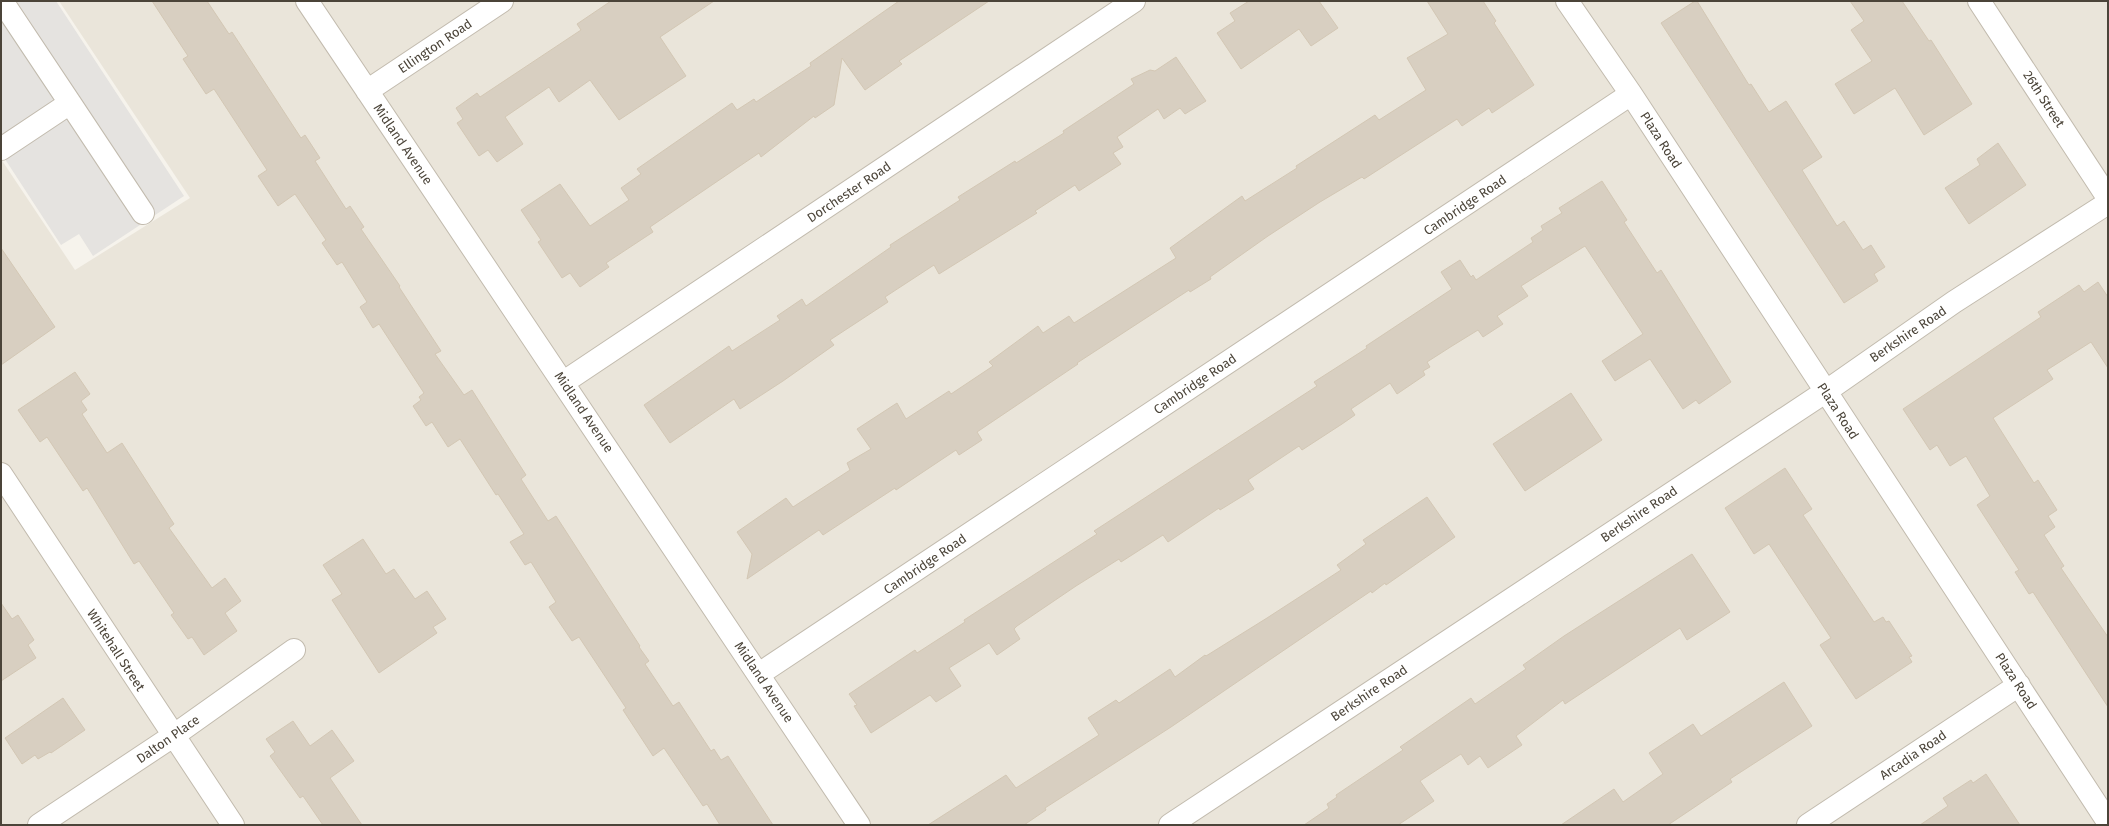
<svg xmlns="http://www.w3.org/2000/svg" width="2109" height="826" font-family="'Fira Sans',sans-serif">
<style>
.residential{fill:#eae5da}
.parking{fill:#e5e3e0}
.building{fill:#d8cfc1;stroke:#d3c7b4}
.lines{fill:none;stroke-linecap:round;stroke-linejoin:round}
.minor-casing{stroke:#c2bbae;stroke-width:24}
.minor{stroke:#fff;stroke-width:22}
.labels{text-anchor:middle;dominant-baseline:central;stroke-width:4;stroke-linejoin:round;paint-order:stroke}
.street-label{font-size:13px;fill:#4b4439;stroke:#fff}
</style>
<rect width="100%" height="100%" fill="#f6f3ec"/>
<path class="residential" d="M 59,1 L 2108,1 L 2108,825 L 1,825 L 1,159 L 75,270 L 190,198 Z"/>
<path class="parking" d="M 1,1 L 56,1 L 184,196 L 93,256 L 79,234 L 61,245 L 1,153 Z"/>
<path class="building" d="M 152,1 L 207,1 L 229,34 L 232,32 L 301,138 L 305,135 L 320,158 L 315,161 L 346,209 L 350,206 L 364,227 L 361,229 L 400,286 L 399,287 L 441,351 L 435,354 L 464,395 L 472,390 L 526,475 L 521,479 L 548,521 L 556,516 L 640,646 L 639,647 L 649,661 L 645,664 L 673,706 L 679,702 L 711,751 L 714,749 L 721,760 L 728,756 L 773,825 L 720,825 L 707,804 L 703,806 L 664,748 L 653,756 L 623,710 L 626,708 L 579,637 L 572,641 L 549,607 L 556,602 L 531,562 L 525,565 L 510,542 L 524,534 L 498,494 L 496,495 L 460,439 L 448,447 L 432,422 L 426,426 L 413,406 L 421,400 L 419,397 L 424,393 L 379,324 L 373,328 L 360,307 L 367,302 L 342,262 L 337,265 L 322,243 L 326,240 L 295,194 L 278,206 L 258,176 L 267,170 L 214,89 L 206,94 L 183,59 L 188,56 Z
M 611,1 L 714,1 L 660,37 L 686,76 L 619,120 L 590,80 L 559,102 L 549,87 L 505,117 L 523,144 L 497,162 L 488,150 L 479,156 L 457,123 L 463,119 L 456,108 L 477,93 L 480,97 L 581,30 L 577,24 Z
M 899,1 L 989,1 L 899,61 L 902,64 L 865,90 L 842,58 L 834,105 L 815,118 L 814,116 L 761,157 L 759,153 L 650,227 L 653,232 L 606,263 L 609,267 L 580,287 L 570,273 L 562,278 L 538,242 L 541,240 L 521,210 L 560,184 L 590,226 L 629,200 L 621,188 L 641,174 L 637,169 L 732,103 L 737,110 L 754,99 L 756,102 L 811,66 L 810,63 Z
M 1249,1 L 1319,1 L 1338,28 L 1311,46 L 1299,29 L 1241,69 L 1217,33 L 1235,21 L 1230,13 Z
M 1427,1 L 1483,1 L 1496,21 L 1494,23 L 1534,85 L 1492,113 L 1489,108 L 1462,126 L 1457,119 L 1364,179 L 1362,177 L 1320,202 L 1268,236 L 1210,277 L 1211,279 L 1190,292 L 1189,290 L 1077,363 L 1078,364 L 977,432 L 982,440 L 959,455 L 956,450 L 896,490 L 895,488 L 823,535 L 819,530 L 747,579 L 752,554 L 737,532 L 786,498 L 793,507 L 850,470 L 847,463 L 871,449 L 857,429 L 897,403 L 906,419 L 949,391 L 951,394 L 993,366 L 989,362 L 1038,326 L 1043,333 L 1069,316 L 1074,323 L 1176,258 L 1170,248 L 1242,196 L 1245,201 L 1297,168 L 1296,166 L 1375,115 L 1379,120 L 1426,90 L 1407,58 L 1448,34 Z
M 1695,1 L 1697,1 L 1749,85 L 1751,84 L 1769,112 L 1786,101 L 1822,157 L 1802,170 L 1837,226 L 1844,221 L 1863,250 L 1871,245 L 1885,267 L 1874,274 L 1878,281 L 1844,303 L 1661,23 Z
M 1850,1 L 1902,1 L 1929,41 L 1931,40 L 1972,104 L 1924,135 L 1895,88 L 1854,114 L 1835,84 L 1872,61 L 1851,30 L 1864,21 Z
M 1176,57 L 1206,101 L 1185,114 L 1180,108 L 1164,119 L 1158,109 L 1117,137 L 1123,147 L 1113,153 L 1121,164 L 1079,191 L 1075,185 L 1035,211 L 1037,213 L 939,274 L 934,265 L 885,297 L 888,302 L 830,340 L 834,345 L 783,381 L 740,409 L 734,399 L 670,443 L 644,405 L 729,346 L 732,351 L 780,320 L 777,316 L 802,299 L 806,306 L 891,247 L 890,245 L 960,200 L 958,197 L 1015,161 L 1016,163 L 1064,133 L 1063,131 L 1134,84 L 1131,79 L 1150,70 L 1155,71 Z
M 1998,143 L 2026,185 L 1969,224 L 1945,188 L 1980,165 L 1977,159 Z
M 1602,181 L 1627,220 L 1624,222 L 1657,273 L 1661,270 L 1731,382 L 1699,404 L 1696,400 L 1683,409 L 1650,359 L 1615,381 L 1602,361 L 1643,334 L 1585,246 L 1521,286 L 1528,296 L 1497,316 L 1503,324 L 1483,337 L 1478,330 L 1452,346 L 1427,362 L 1430,367 L 1423,371 L 1425,375 L 1397,394 L 1390,383 L 1351,409 L 1355,415 L 1342,424 L 1302,450 L 1299,446 L 1248,480 L 1254,489 L 1220,510 L 1219,508 L 1168,542 L 1163,535 L 1121,562 L 1119,559 L 1076,586 L 1017,626 L 1014,629 L 1020,639 L 997,655 L 989,643 L 949,668 L 961,686 L 936,702 L 930,695 L 871,733 L 854,706 L 857,705 L 849,694 L 915,650 L 917,653 L 965,622 L 964,620 L 1097,534 L 1094,531 L 1317,386 L 1314,382 L 1367,348 L 1366,346 L 1452,289 L 1441,272 L 1460,260 L 1471,277 L 1473,275 L 1476,280 L 1533,242 L 1531,238 L 1543,230 L 1541,226 L 1562,213 L 1559,208 Z
M 1,248 L 55,327 L 1,365 Z
M 2098,282 L 2108,297 L 2108,368 L 2091,342 L 2047,370 L 2053,379 L 1993,418 L 2034,483 L 2038,480 L 2057,510 L 2048,516 L 2055,527 L 2044,535 L 2064,566 L 2061,568 L 2108,637 L 2108,707 L 2042,606 L 2033,592 L 2029,594 L 2015,572 L 2019,570 L 1977,505 L 1990,496 L 1966,456 L 1950,466 L 1937,445 L 1930,450 L 1903,409 L 2041,317 L 2038,312 L 2079,285 L 2084,292 Z
M 75,372 L 90,394 L 81,401 L 87,410 L 82,414 L 107,453 L 122,443 L 174,524 L 169,528 L 212,588 L 225,578 L 241,601 L 225,613 L 237,631 L 204,655 L 192,637 L 188,639 L 171,615 L 174,613 L 139,561 L 134,564 L 87,488 L 83,491 L 47,437 L 40,442 L 18,410 Z
M 1571,393 L 1602,440 L 1525,491 L 1493,444 Z
M 1785,468 L 1812,509 L 1803,515 L 1874,622 L 1883,617 L 1886,622 L 1889,621 L 1912,656 L 1909,657 L 1912,662 L 1856,699 L 1820,645 L 1831,638 L 1769,544 L 1754,554 L 1725,508 Z
M 1427,497 L 1455,537 L 1386,585 L 1385,583 L 1372,593 L 1371,591 L 1171,727 L 1045,808 L 1046,810 L 1024,825 L 928,825 L 1006,775 L 1016,788 L 1099,735 L 1088,718 L 1116,700 L 1119,703 L 1170,669 L 1175,677 L 1205,655 L 1206,656 L 1267,618 L 1341,570 L 1337,565 L 1366,544 L 1363,540 Z
M 363,539 L 386,574 L 394,569 L 415,599 L 427,591 L 446,619 L 433,627 L 437,633 L 379,673 L 332,600 L 342,594 L 323,565 Z
M 1692,554 L 1730,612 L 1687,640 L 1680,628 L 1565,704 L 1563,700 L 1516,736 L 1522,745 L 1488,768 L 1480,756 L 1468,765 L 1461,754 L 1420,781 L 1434,801 L 1398,825 L 1304,825 L 1329,808 L 1327,804 L 1337,797 L 1336,795 L 1403,750 L 1400,747 L 1471,698 L 1475,704 L 1526,669 L 1523,665 L 1564,636 Z
M 1,603 L 12,619 L 18,615 L 34,640 L 28,645 L 36,658 L 1,681 Z
M 1784,682 L 1812,726 L 1730,779 L 1732,782 L 1668,825 L 1561,825 L 1614,789 L 1623,802 L 1663,774 L 1649,753 L 1693,724 L 1701,736 Z
M 63,698 L 85,730 L 51,753 L 50,752 L 38,759 L 35,755 L 22,764 L 5,738 Z
M 293,721 L 310,746 L 332,730 L 354,761 L 330,778 L 362,825 L 323,825 L 303,796 L 300,798 L 270,756 L 275,752 L 266,739 Z
M 1986,774 L 2020,825 L 1920,825 L 1948,806 L 1943,798 L 1971,780 L 1973,783 Z"/>
<g class="lines">
<g class="minor-casing">
<path id="minor" d="M 307,1 L 859,825
M 1567,1 L 1631,94 L 2108,822
M 1979,1 L 2108,198
M 367,91 L 502,1
M 70,103 L 143,213
M 1,149 L 70,103 L 2,1
M 564,382 L 1134,1
M 1,474 L 233,825
M 759,674 L 1631,94
M 39,825 L 173,736 L 294,650
M 1170,825 L 1825,392 L 1954,302 L 2108,203
M 1808,825 L 2019,685"/>
</g>
<use href="#minor" class="minor"/>
</g>
<g class="labels">
<g class="street-label">
<text transform="translate(435 46) rotate(-34)">Ellington Road</text>
<text transform="translate(2044 99) rotate(57)">26th Street</text>
<text transform="translate(1661 140) rotate(57)">Plaza Road</text>
<text transform="translate(403 144) rotate(56)">Midland Avenue</text>
<text transform="translate(849 192) rotate(-34)">Dorchester Road</text>
<text transform="translate(1465 205) rotate(-34)">Cambridge Road</text>
<text transform="translate(1908 334) rotate(-34)">Berkshire Road</text>
<text transform="translate(1195 384) rotate(-34)">Cambridge Road</text>
<text transform="translate(1838 411) rotate(57)">Plaza Road</text>
<text transform="translate(584 412) rotate(56)">Midland Avenue</text>
<text transform="translate(1639 514) rotate(-34)">Berkshire Road</text>
<text transform="translate(925 564) rotate(-34)">Cambridge Road</text>
<text transform="translate(116 650) rotate(57)">Whitehall Street</text>
<text transform="translate(2016 681) rotate(57)">Plaza Road</text>
<text transform="translate(764 682) rotate(56)">Midland Avenue</text>
<text transform="translate(1369 693) rotate(-34)">Berkshire Road</text>
<text transform="translate(168 739) rotate(-35)">Dalton Place</text>
<text transform="translate(1913 755) rotate(-34)">Arcadia Road</text>
</g>
</g>
<rect width="2109" height="826" fill="none" stroke="#4b4439" stroke-width="4"/>
</svg>
